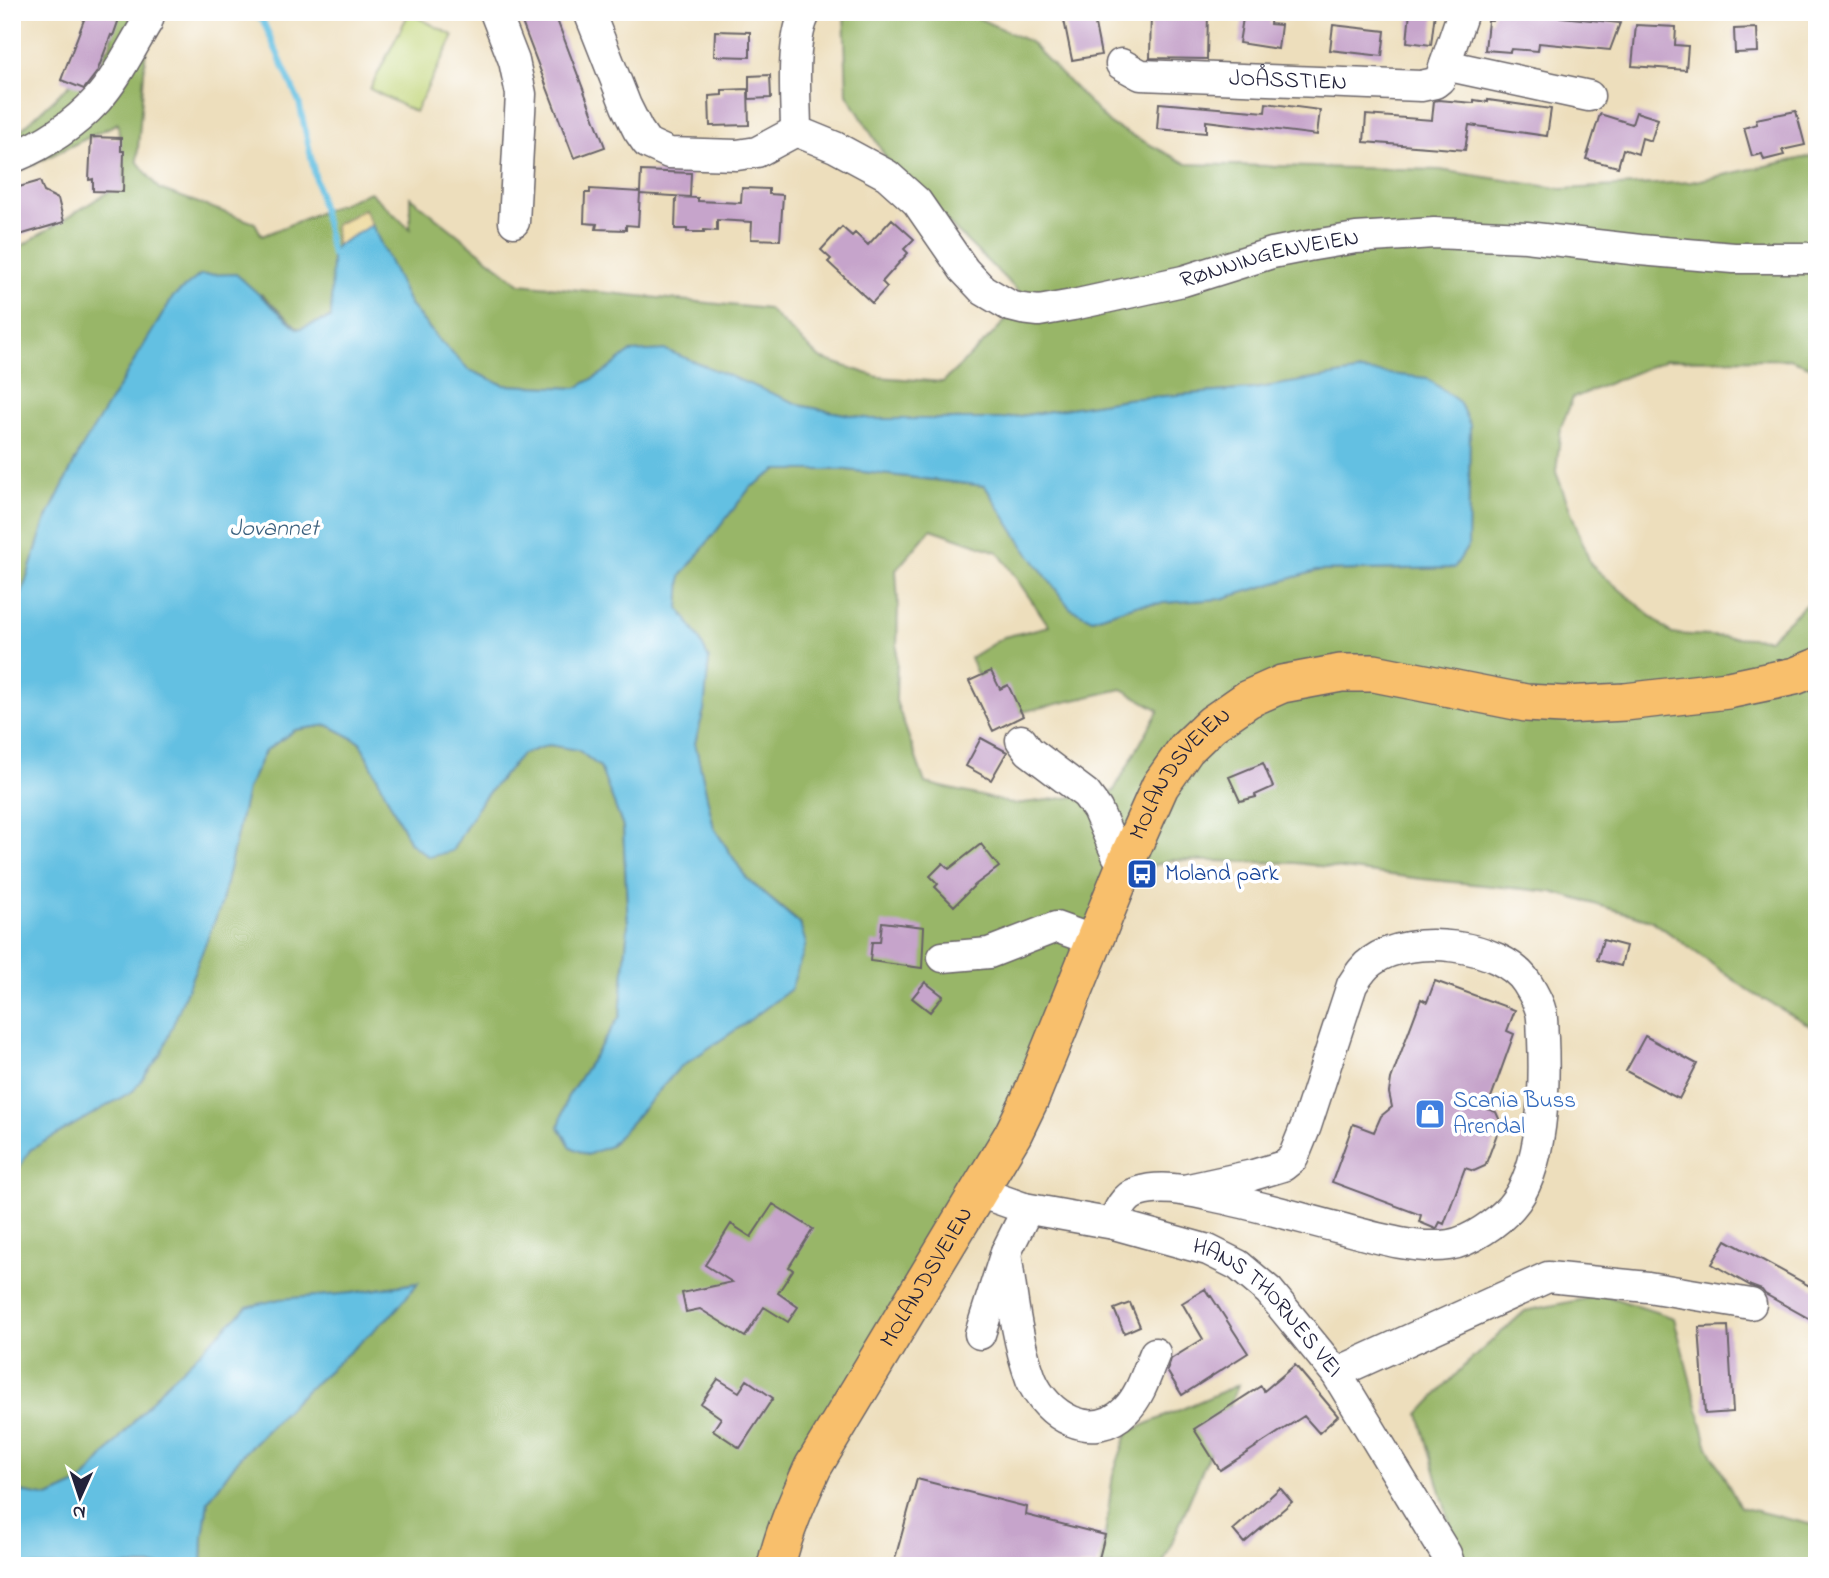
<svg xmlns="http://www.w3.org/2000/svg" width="1829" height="1578" font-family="'Indie Flower',sans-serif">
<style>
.green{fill:#c1d578;stroke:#727c5a;stroke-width:2}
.forest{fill:#98b668;stroke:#5d6c52;stroke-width:2;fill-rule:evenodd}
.sand{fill:#eeda9e;stroke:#887e6c;stroke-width:2}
.water{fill:#64c0e2;stroke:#43718e;stroke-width:2}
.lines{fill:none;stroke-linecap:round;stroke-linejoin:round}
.stream{stroke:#64c0e2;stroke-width:6}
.building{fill:#c6a4cb}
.minor-casing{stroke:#696468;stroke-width:33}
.major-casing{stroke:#696468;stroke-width:40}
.minor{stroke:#fff;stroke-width:30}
.major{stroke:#f8bf6c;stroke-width:37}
.labels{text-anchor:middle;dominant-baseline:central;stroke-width:7;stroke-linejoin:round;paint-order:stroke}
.street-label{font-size:23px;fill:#22223b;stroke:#fff}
.transit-label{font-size:23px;fill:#164399;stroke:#fff;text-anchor:start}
.shop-label{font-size:23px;fill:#366cbe;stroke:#fff;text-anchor:start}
.water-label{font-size:24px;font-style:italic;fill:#3c617e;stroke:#fff}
</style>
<rect width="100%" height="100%" fill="#fff"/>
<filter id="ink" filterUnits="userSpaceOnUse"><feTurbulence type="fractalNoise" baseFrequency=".0143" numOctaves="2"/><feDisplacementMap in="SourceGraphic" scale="14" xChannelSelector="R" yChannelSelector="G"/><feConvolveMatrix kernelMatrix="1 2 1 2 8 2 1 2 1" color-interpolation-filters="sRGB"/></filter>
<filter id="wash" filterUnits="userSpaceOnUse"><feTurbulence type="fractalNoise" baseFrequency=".00686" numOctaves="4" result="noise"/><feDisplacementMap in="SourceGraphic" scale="28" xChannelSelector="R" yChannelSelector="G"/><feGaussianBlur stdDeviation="1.57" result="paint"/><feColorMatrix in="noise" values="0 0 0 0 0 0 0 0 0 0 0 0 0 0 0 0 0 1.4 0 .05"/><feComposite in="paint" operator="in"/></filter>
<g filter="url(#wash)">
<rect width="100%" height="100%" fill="#eddebc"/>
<path class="green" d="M 409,13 L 454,36 L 415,112 L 370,89 Z"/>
<path class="forest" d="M 116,12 L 147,12 L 147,35 L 137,161 L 159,189 L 255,223 L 262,236 L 370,192 L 410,229 L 410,197 L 520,284 L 768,309 L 820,358 L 878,377 L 943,382 L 994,333 L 1025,298 L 893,169 L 847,94 L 844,12 L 965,12 L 1030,42 L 1110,124 L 1187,164 L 1440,170 L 1563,189 L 1691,182 L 1817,155 L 1817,369 L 1790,359 L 1666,360 L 1573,398 L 1561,427 L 1556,472 L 1591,565 L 1672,634 L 1769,639 L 1817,594 L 1817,1029 L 1752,993 L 1651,920 L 1552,892 L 1422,879 L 1296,863 L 1169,860 L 1129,875 L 776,1566 L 202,1566 L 203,1537 L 208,1501 L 240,1457 L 298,1398 L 394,1312 L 417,1283 L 352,1293 L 165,1385 L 82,1482 L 49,1497 L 20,1492 L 12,1480 L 12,1179 L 30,1150 L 134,1090 L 221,905 L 247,789 L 265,751 L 295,730 L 328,725 L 360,742 L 410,843 L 452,851 L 481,801 L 522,754 L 549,745 L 578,750 L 600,767 L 623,827 L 628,925 L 620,1016 L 567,1098 L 559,1127 L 571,1147 L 587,1155 L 610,1146 L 679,1068 L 743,1025 L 791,989 L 801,924 L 747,879 L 714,828 L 695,743 L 704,710 L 709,659 L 697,635 L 679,608 L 681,576 L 750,488 L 777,470 L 846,470 L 985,486 L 1024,547 L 1070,608 L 1093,619 L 1136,605 L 1221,599 L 1316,571 L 1454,568 L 1468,546 L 1470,425 L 1362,371 L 1254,389 L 1126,399 L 1001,419 L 871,419 L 803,406 L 746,383 L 603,373 L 576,388 L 504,385 L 469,370 L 438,339 L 410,305 L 371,225 L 332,254 L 332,317 L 299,329 L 261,294 L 81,449 L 45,522 L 12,624 L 12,252 L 124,182 L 118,123 L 12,175 L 12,127 L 22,129 L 110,47 ZM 931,529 L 998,552 L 1049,626 L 1004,637 L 970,658 L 996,718 L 1122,689 L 1159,710 L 1113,792 L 1015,804 L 925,783 L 896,701 L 898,603 L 896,570 Z
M 1604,1295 L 1674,1318 L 1707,1444 L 1740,1507 L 1817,1526 L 1817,1566 L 1457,1566 L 1452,1532 L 1419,1414 L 1463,1367 L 1525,1311 Z
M 1238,1385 L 1162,1566 L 1101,1566 L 1113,1474 L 1128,1432 Z"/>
<path class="sand" d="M 364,209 L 372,225 L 336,246 L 335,225 Z"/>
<path class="water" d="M 372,225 L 410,305 L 438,339 L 469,370 L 504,385 L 576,388 L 603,373 L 630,352 L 666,350 L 803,406 L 871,419 L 1001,419 L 1126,399 L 1254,389 L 1362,371 L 1427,378 L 1459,402 L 1470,425 L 1468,546 L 1454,568 L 1316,571 L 1221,599 L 1136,605 L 1092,619 L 1070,608 L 1024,547 L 985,486 L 846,470 L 777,470 L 750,488 L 681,576 L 679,608 L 697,635 L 709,659 L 704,710 L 695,743 L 714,828 L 747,879 L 800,924 L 806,944 L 791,989 L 743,1025 L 679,1068 L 610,1146 L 587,1155 L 571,1147 L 559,1127 L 567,1098 L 620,1016 L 628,925 L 623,827 L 600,767 L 578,750 L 549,745 L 522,754 L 481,801 L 452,851 L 429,857 L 410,843 L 360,742 L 328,725 L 295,730 L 265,751 L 247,789 L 221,905 L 162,1052 L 134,1090 L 30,1150 L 12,1179 L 12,1311 L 12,624 L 45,522 L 81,449 L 173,297 L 200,275 L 236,274 L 298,329 L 331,318 L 332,254 L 336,246 Z
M 418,1283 L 394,1312 L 298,1398 L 240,1457 L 208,1501 L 203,1537 L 202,1566 L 12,1566 L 12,1480 L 20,1492 L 49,1497 L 82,1482 L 165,1385 L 247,1307 L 280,1299 L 352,1293 Z"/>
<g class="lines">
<path class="stream" d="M 251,12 L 263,21 L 299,102 L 332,254"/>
</g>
<g id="blocks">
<path class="building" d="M 87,12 L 102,12 L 119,19 L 113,36 L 111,35 L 97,72 L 84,89 L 61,80 Z
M 518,12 L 554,12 L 605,147 L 574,158 Z
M 1151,12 L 1208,12 L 1207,59 L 1150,58 Z
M 1244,12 L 1271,12 L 1270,24 L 1281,25 L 1278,49 L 1239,43 Z
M 1410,12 L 1435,12 L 1431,45 L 1407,42 Z
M 1493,12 L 1530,12 L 1542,15 L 1620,23 L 1610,50 L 1539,43 L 1538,51 L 1511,49 L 1510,52 L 1485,50 L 1488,21 L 1492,21 Z
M 1093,14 L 1101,55 L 1072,60 L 1064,20 Z
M 1333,25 L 1385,31 L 1382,56 L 1330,50 Z
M 1636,25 L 1676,27 L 1675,45 L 1688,46 L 1686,70 L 1632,66 Z
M 1757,28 L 1758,52 L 1735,53 L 1734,29 Z
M 715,31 L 750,32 L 750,57 L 714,56 Z
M 770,75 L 771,98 L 749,99 L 749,76 Z
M 748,89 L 749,125 L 710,126 L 709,96 L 722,95 L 722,90 Z
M 1438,100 L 1474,103 L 1474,100 L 1488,102 L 1488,100 L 1551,109 L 1547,136 L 1469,125 L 1465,150 L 1364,142 L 1366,115 L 1432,120 L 1434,101 Z
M 1159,103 L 1265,112 L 1266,103 L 1320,110 L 1317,135 L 1206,121 L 1206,133 L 1157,129 Z
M 1796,111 L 1805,145 L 1782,150 L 1784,155 L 1764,160 L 1762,154 L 1752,156 L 1744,128 L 1757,124 L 1756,119 Z
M 1636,112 L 1658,119 L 1651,141 L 1642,138 L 1638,154 L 1623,149 L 1618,167 L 1586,159 L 1600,114 L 1632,124 Z
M 91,137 L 121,138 L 121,151 L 124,151 L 123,192 L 93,191 L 93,179 L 89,180 Z
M 641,171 L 691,173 L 690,197 L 640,194 L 638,226 L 626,225 L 626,230 L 596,229 L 597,224 L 584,223 L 585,193 L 590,193 L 590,189 L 640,192 Z
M 40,181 L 44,192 L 58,199 L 64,222 L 16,236 L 12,225 L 12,189 Z
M 742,188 L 769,189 L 769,194 L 783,195 L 780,240 L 751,239 L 752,222 L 717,220 L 717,231 L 704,230 L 704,232 L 687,232 L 687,229 L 675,229 L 676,197 L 698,198 L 698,201 L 741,203 Z
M 892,219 L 914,239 L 904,249 L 908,253 L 882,282 L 887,287 L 872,303 L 828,262 L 831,259 L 821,250 L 842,227 L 852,236 L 855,233 L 868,245 Z
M 991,671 L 1000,689 L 1008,685 L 1023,716 L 993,731 L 969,681 Z
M 981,738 L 1007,752 L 991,780 L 966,766 Z
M 1263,763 L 1273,787 L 1255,795 L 1256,797 L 1240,801 L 1229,777 Z
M 981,844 L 999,867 L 975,885 L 954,906 L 935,887 L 938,884 L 930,876 L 943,863 L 949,869 Z
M 882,922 L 924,927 L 922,968 L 870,961 L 872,942 L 880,942 Z
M 1603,940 L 1626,946 L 1621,966 L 1597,960 Z
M 1435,981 L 1515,1010 L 1507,1031 L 1514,1034 L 1487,1109 L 1496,1112 L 1501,1123 L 1485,1166 L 1474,1171 L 1465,1168 L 1444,1224 L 1440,1222 L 1437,1228 L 1436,1229 L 1419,1222 L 1421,1215 L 1332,1182 L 1353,1124 L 1374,1132 L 1381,1116 L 1392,1107 L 1389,1093 L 1391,1079 L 1421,999 L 1427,1002 Z
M 925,982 L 943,996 L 930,1012 L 912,998 Z
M 1645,1036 L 1697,1064 L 1679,1099 L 1626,1071 Z
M 773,1204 L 813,1229 L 789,1267 L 793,1270 L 778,1293 L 798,1307 L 788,1322 L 764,1307 L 745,1337 L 700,1309 L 686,1312 L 682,1293 L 732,1282 L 705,1265 L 731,1224 L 751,1237 Z
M 1726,1240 L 1817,1290 L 1817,1323 L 1765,1294 L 1762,1290 L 1751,1286 L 1712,1264 Z
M 1205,1289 L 1210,1297 L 1211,1296 L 1248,1353 L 1182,1395 L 1167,1371 L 1171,1359 L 1203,1339 L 1182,1303 Z
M 1130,1303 L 1140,1326 L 1124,1333 L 1114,1309 Z
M 1728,1326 L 1733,1412 L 1705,1414 L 1699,1327 Z
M 1295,1365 L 1338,1416 L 1319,1433 L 1304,1416 L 1220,1470 L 1194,1429 L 1261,1386 L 1264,1391 Z
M 718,1379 L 739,1392 L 747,1380 L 773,1398 L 740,1448 L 713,1430 L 721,1418 L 701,1404 Z
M 917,1479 L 1027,1507 L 1026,1515 L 1105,1535 L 1097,1566 L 893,1566 Z
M 1280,1488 L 1292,1502 L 1244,1543 L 1233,1530 Z"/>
</g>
</g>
<g filter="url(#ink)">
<use href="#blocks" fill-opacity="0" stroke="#696468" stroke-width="2"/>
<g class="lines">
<g class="minor-casing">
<g id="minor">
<path d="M 495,12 L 514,61 L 521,94 L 514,222"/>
<path d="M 589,12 L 626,106 L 638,130 L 647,143 L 669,153 L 737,155 L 757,152 L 796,131"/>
<path id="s1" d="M 806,12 C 790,39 796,99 796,131 L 835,147 L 887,175 L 917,202 L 964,270 L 983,290 L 1010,306 L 1022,309 L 1039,311 L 1073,305 L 1183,281 L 1272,253 L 1308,246 L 1356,238 L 1434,233 L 1526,237 L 1640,250 L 1734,258 L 1817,258"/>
<path id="s2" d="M 1121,64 L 1141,75 L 1421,86 L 1435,83 L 1440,79 L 1463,12"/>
<path d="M 1445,65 L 1589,96"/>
<path d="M 12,158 C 43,145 74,125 97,100 C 117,78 131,48 147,22 L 150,12"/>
<path d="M 1021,740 L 1029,751 L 1086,794 L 1097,809 L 1117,855 L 1127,860"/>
<path d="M 943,957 L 989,953 L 1056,927 L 1095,941"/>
<path id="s3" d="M 979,1192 L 1024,1208 L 1114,1224 L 1208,1250 L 1238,1265 L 1269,1291 L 1336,1373 L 1446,1554 L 1450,1566"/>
<path d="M 1114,1224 C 1117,1211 1125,1196 1138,1192 C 1162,1184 1189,1191 1212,1196 C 1255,1205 1297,1217 1340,1228 C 1373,1237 1415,1250 1449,1245 C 1470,1242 1498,1222 1511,1207 C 1544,1170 1545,1085 1543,1038 C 1542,1030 1543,1020 1541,1012 C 1539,1003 1532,991 1527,983 C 1502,943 1409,933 1372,961 C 1363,967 1358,976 1352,985 L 1306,1126 L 1293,1158 L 1283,1166 L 1253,1175 L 1184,1190"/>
<path d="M 1006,1252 C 1012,1295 1016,1338 1031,1379 C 1046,1416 1093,1444 1126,1410 C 1141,1395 1147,1372 1155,1353"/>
<path d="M 980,1334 L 1006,1252 L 1023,1218 L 1024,1208"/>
<path d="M 1336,1373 L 1548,1277 L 1648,1287 L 1751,1304"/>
</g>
</g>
<g class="major-casing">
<g id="major">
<path id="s4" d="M 776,1566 C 784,1531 798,1500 813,1467 L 1013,1134 L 1030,1099 L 1127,860 L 1160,786 L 1186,749 L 1212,724 L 1248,699 L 1282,684 L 1341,673 L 1374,673 L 1526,703 L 1563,705 L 1625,702 L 1728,690 L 1795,676 L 1817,667"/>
</g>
</g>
<use href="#minor" class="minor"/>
<use href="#major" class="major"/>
</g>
</g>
<defs>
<g id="bus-square" transform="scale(1.575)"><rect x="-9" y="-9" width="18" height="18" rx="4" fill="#1a4fb4" stroke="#fff"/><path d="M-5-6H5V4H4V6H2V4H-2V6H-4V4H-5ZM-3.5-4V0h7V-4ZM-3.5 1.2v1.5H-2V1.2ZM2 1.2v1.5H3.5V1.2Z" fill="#fff"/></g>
<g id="shop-square" transform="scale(1.575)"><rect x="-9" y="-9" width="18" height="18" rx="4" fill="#3f7fe0" stroke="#fff"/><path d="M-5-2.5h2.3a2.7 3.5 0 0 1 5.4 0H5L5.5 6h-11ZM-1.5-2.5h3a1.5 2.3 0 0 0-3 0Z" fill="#fff"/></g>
</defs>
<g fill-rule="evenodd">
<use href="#bus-square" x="1142" y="874"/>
<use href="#shop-square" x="1430" y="1114"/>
</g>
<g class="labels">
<g class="street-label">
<text stroke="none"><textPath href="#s2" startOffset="170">JOÅSSTIEN</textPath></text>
<text stroke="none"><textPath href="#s1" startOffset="670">RØNNINGENVEIEN</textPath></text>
<text stroke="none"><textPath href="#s4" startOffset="894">MOLANDSVEIEN</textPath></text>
<text stroke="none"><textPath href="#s4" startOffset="327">MOLANDSVEIEN</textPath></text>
<text stroke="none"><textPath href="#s3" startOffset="320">HANS THORNES VEI</textPath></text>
</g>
<g class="transit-label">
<text x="1165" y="874">Moland park</text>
</g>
<g class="shop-label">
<text x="1453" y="1101">Scania Buss<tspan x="1453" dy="26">Arendal</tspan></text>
</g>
<g class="water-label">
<text x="274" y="529">Jovannet</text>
</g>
</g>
<rect width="1829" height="1578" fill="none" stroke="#fff" stroke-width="42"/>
<g transform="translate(80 1497) rotate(183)" stroke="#ffffff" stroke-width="5" paint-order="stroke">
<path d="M0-5L12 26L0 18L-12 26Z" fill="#22223b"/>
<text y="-10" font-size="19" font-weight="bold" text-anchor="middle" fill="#22223b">N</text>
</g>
</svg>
